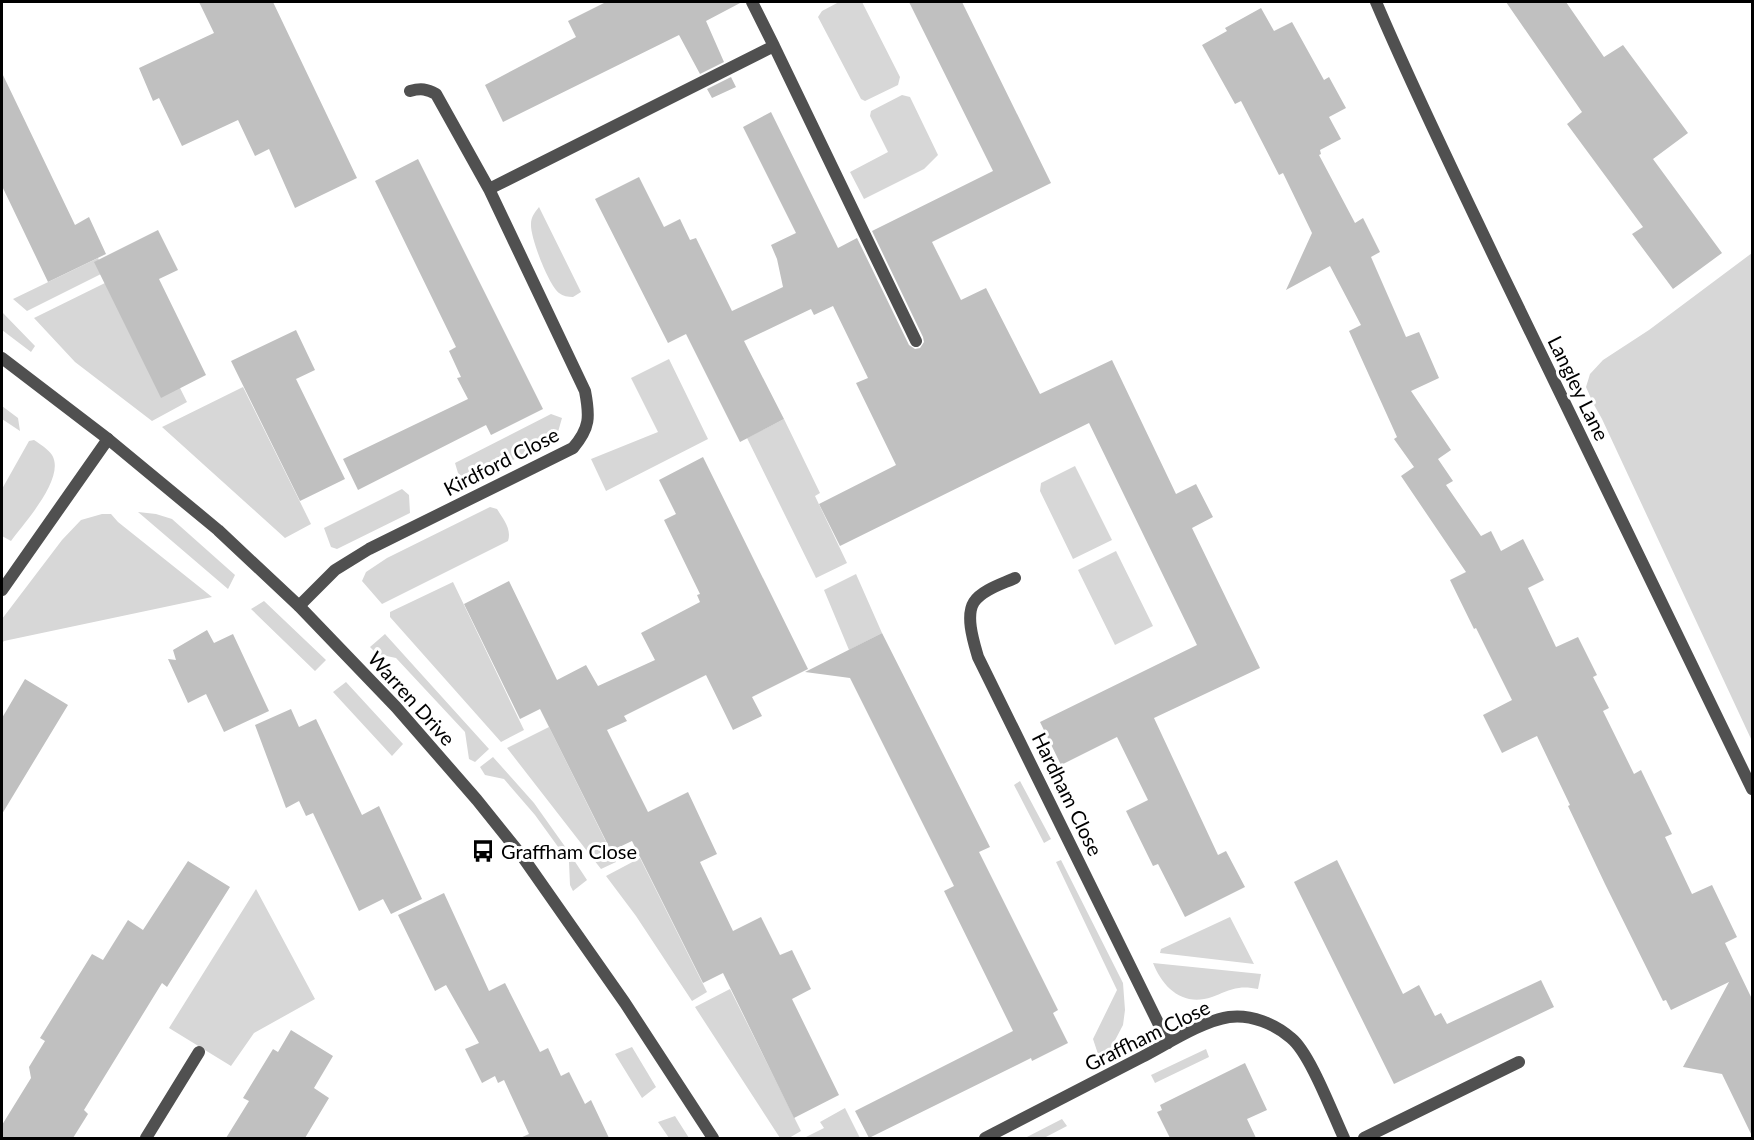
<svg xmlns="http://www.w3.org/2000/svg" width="1754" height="1140" font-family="Lato,sans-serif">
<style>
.green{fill:#d7d7d7}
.building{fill:#c0c0c0}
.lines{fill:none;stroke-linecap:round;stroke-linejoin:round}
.service{stroke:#505050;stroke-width:12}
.minor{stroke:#505050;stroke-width:12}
.tertiary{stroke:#505050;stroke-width:12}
.labels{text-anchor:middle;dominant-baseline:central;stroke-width:6;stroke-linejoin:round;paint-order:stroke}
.street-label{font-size:20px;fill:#000;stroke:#fff}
.poi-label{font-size:20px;fill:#000;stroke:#fff;text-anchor:start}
</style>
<rect width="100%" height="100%" fill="#fff"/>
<path class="green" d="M 839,2 L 862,2 L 900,77 L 898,85 L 865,101 L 861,99 L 818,17 L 822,11 Z
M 902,95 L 910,97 L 938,155 L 924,169 L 864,199 L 850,172 L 888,152 L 870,116 L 871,111 Z
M 539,207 L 581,292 L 573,297 C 568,297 563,296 559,293 C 549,286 530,237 531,224 C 531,217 535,212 539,207 Z
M 1752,253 L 1752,741 L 1602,419 L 1593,403 L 1586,387 L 1590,374 L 1603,360 L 1649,330 Z
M 98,258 L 105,272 L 27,311 L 13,299 Z
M 105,283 L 180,388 L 187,402 L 152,421 L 75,362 L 34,318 Z
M 2,312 L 35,346 L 31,352 L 2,330 Z
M 669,359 L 708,439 L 606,491 L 591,459 L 658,432 L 631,378 Z
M 243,387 L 311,524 L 285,538 L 162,427 Z
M 2,406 L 18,418 L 20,431 L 2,419 Z
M 551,414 L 562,418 L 558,432 L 549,442 L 469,482 L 458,473 L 455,463 Z
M 784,419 L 820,493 L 815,496 L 847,563 L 816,578 L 747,438 Z
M 34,440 C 40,444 48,449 52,455 C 66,478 24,523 11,541 L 2,536 L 2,489 L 29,441 Z
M 1075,466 L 1112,540 L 1073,559 L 1040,491 L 1041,483 Z
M 402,489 L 409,495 L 410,513 L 337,549 L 331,547 L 324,528 Z
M 490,507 L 497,509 C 503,519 512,529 508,541 L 382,604 L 362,581 L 366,572 L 387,558 Z
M 138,512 L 156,514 L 172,519 L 235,575 L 228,589 Z
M 102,514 L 111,514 L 118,522 L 212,597 L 4,641 L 2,643 L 2,619 L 62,540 L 81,520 Z
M 1116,551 L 1153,626 L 1115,645 L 1078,570 Z
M 856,574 L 882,633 L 849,650 L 824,590 Z
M 453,582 L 524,730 L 501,742 L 390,617 L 390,612 Z
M 264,601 L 326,660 L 315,671 L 251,609 Z
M 385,634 L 489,749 L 475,762 L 469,759 L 465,732 L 396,658 L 377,654 L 370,647 Z
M 346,682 L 403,744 L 392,756 L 333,692 Z
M 549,727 L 616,862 L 601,869 L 507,748 Z
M 493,757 L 534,803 L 566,848 L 587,880 L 573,891 L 570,885 L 569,862 L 535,815 L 504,779 L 485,775 L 480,767 Z
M 1020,781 L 1051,839 L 1044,843 L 1014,785 Z
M 640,858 L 707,992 L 692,1001 L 636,916 L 606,876 Z
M 1061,860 L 1123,983 L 1125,1010 L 1123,1025 L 1111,1048 L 1099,1057 L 1093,1039 L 1117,990 L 1056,862 Z
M 256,889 L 315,999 L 254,1033 L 231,1066 L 169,1028 Z
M 1230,917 L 1254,964 L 1160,953 L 1161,949 Z
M 1153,963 L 1261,974 L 1258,989 C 1252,988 1245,987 1239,988 C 1229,989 1221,994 1212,997 C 1183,1007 1163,988 1153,963 Z
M 730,989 L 801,1131 L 789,1138 L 780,1138 L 695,1007 Z
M 632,1047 L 656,1087 L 642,1098 L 615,1054 Z
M 1206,1049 L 1209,1057 L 1155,1083 L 1151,1075 Z
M 845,1108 L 860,1138 L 804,1138 L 824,1128 L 820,1122 Z
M 675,1116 L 689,1138 L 669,1138 L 658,1122 Z
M 1062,1119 L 1067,1126 L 1044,1138 L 1025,1138 Z"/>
<path class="building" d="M 199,2 L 273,2 L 357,178 L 295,208 L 269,149 L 255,156 L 238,120 L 182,146 L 159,98 L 153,101 L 139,68 L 214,33 Z
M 606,2 L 742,2 L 706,21 L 724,62 L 700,74 L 679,35 L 503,122 L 485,85 L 576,37 L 568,21 Z
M 909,2 L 962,2 L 1051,183 L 932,242 L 961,300 L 986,288 L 1040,394 L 1112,360 L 1176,494 L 1196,484 L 1213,517 L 1192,528 L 1260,668 L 1154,718 L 1218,855 L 1226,851 L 1245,887 L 1185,917 L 1158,864 L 1153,866 L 1126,811 L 1148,800 L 1117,737 L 1061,765 L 1040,722 L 1197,645 L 1089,423 L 840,546 L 819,504 L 896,465 L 856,383 L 868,378 L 833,306 L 814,315 L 811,309 L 744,341 L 784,419 L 740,442 L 686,334 L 668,343 L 595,199 L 639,177 L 664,227 L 680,219 L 690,240 L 696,238 L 732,311 L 783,287 L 777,259 L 771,245 L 796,233 L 743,127 L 771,112 L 838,248 L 857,238 L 909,345 L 915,349 L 920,348 L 924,342 L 923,337 L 872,231 L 993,171 Z
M 1506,2 L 1566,2 L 1604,57 L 1623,45 L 1688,133 L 1653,159 L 1722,253 L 1673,289 L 1632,234 L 1643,227 L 1567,124 L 1582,112 Z
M 1261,8 L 1274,31 L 1292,22 L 1324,80 L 1329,77 L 1346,108 L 1329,117 L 1341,139 L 1320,150 L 1321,154 L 1319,155 L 1355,223 L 1363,218 L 1380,252 L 1371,257 L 1406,337 L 1419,332 L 1439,378 L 1411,391 L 1451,450 L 1438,459 L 1453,481 L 1446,485 L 1481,536 L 1491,531 L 1501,551 L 1523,539 L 1544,580 L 1528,588 L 1556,647 L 1578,637 L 1597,675 L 1593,677 L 1609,708 L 1603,711 L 1634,774 L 1641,770 L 1672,834 L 1665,837 L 1692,894 L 1712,885 L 1737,937 L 1725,943 L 1752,999 L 1752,1136 L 1722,1074 L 1683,1067 L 1729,982 L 1671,1010 L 1666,1000 L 1663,1001 L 1605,884 L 1568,806 L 1570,805 L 1537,736 L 1502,753 L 1483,715 L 1512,700 L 1476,628 L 1474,629 L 1450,580 L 1466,572 L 1401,476 L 1414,467 L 1394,439 L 1397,437 L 1349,331 L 1361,325 L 1330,266 L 1286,290 L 1312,233 L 1283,173 L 1279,175 L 1241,101 L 1235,104 L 1202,45 L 1227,31 L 1225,28 Z
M 2,73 L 75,225 L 89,217 L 106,254 L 48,282 L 2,186 Z
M 731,77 L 736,87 L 712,98 L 707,89 Z
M 418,159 L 543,409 L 491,435 L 486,425 L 358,490 L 343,459 L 468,399 L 457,378 L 461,377 L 449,351 L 456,347 L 375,181 Z
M 158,230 L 178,270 L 159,279 L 206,375 L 161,398 L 94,262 Z
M 296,330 L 315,370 L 296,379 L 345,479 L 300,501 L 231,361 Z
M 703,457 L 808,669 L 752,697 L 762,716 L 733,730 L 706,675 L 624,716 L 627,721 L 607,730 L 648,812 L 688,792 L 717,854 L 700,862 L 733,931 L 761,917 L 780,955 L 792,950 L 811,989 L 792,999 L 839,1095 L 794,1118 L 723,973 L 703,983 L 632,841 L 611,851 L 540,709 L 520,719 L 464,604 L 509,581 L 557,680 L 586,665 L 598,686 L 655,660 L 641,633 L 700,602 L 697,595 L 700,594 L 664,520 L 676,514 L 659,480 Z
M 207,630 L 214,643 L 233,634 L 269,711 L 224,732 L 206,694 L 188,703 L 168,659 L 176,660 L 173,650 Z
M 882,633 L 990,847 L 979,852 L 1058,1010 L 1053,1013 L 1068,1043 L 1032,1061 L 1031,1058 L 869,1138 L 855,1111 L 1013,1031 L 944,891 L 954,886 L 850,678 L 805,672 Z
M 25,679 L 68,705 L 2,814 L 2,718 Z
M 291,709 L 299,727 L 316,719 L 362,815 L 379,806 L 422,899 L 391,914 L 383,899 L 359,911 L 313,813 L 306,816 L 299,801 L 286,808 L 255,725 Z
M 1337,860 L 1403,994 L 1419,985 L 1435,1016 L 1441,1013 L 1447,1024 L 1541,980 L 1554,1007 L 1394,1084 L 1294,882 Z
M 188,861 L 230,887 L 167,987 L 162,983 L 84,1110 L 88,1114 L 73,1138 L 2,1138 L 2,1125 L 31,1078 L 29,1067 L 45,1041 L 40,1038 L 92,954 L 103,960 L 128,920 L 143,930 Z
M 444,893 L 489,991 L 505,983 L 540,1052 L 548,1048 L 561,1076 L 569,1072 L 585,1104 L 591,1100 L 609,1138 L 520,1138 L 529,1134 L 504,1080 L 498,1083 L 495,1076 L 482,1083 L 465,1049 L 479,1043 L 446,985 L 435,991 L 398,915 Z
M 291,1030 L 333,1056 L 314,1088 L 329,1098 L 305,1138 L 226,1138 L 249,1101 L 243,1098 L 273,1049 L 278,1052 Z
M 1245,1063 L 1267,1110 L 1247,1119 L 1256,1138 L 1170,1138 L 1157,1112 L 1162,1110 L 1160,1105 Z"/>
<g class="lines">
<path class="service" d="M 1364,1138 L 1519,1062"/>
<path class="minor" d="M 1376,2 C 1413,89 1455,175 1496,261 C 1580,438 1668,613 1752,789
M 774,46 L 916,341
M 410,91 C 421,88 427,89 436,94 L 489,189
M 1015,578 C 1002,584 982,590 974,602 C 965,616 974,643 978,657 L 1168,1043
M 2,590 L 108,439
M 299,606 L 335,570 L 369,549 L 573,448 C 590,428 590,417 585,391 L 489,189 L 774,46 L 752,2
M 146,1138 L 199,1052
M 985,1138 C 1037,1111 1090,1084 1142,1057 C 1167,1044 1202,1021 1229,1017 C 1251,1014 1275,1024 1291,1038 C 1310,1053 1333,1115 1344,1138"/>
<path class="tertiary" d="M 2,358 L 108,439 L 218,530 L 299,606 L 396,707 L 477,800 L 522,856 L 625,1003 L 713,1138"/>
</g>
<defs>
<g id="bus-bare" transform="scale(1.8)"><path d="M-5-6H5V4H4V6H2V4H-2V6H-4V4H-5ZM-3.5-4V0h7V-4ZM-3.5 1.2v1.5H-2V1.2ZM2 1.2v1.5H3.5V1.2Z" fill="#000" stroke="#fff" stroke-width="2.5" paint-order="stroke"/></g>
</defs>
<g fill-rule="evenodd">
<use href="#bus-bare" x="483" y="851"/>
</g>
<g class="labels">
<g class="street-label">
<text transform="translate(1579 388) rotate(64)">Langley Lane</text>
<text transform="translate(501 461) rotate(-27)">Kirdford Close</text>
<text transform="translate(412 698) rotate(48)">Warren Drive</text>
<text transform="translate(1068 794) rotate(64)">Hardham Close</text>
<text transform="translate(1147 1035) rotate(-26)">Graffham Close</text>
</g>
<g class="poi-label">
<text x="501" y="851">Graffham Close</text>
</g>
</g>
<rect width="1754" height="1140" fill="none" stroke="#000000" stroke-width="6"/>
</svg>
